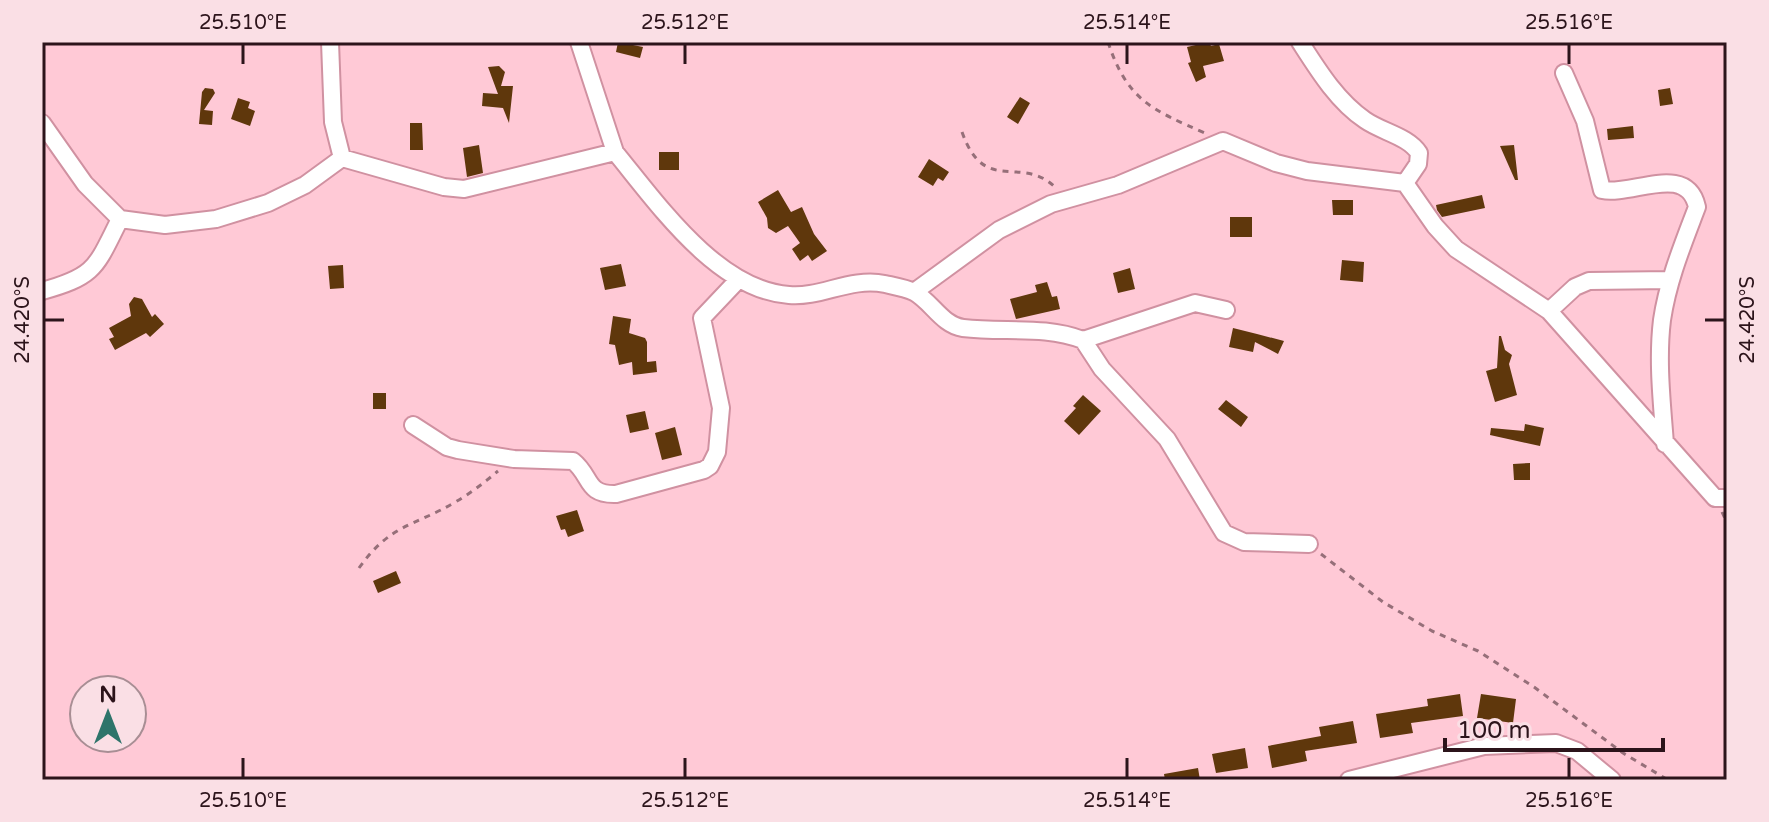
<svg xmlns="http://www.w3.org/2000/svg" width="1769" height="822" font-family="'Varela Round',sans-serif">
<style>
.building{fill:#5f370c}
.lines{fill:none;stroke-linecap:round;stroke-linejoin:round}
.minor-casing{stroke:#d091a1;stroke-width:20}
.path{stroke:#966f79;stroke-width:3;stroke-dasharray:6 6;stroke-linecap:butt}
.minor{stroke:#fff;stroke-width:16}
.ticks{fill:none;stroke:#2c141b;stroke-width:3}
.neatline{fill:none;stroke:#2c141b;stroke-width:3}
.ticks-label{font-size:20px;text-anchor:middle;fill:#2c141b}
</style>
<rect width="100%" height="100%" fill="#ffc9d6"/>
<path class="building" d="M 618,42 L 643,47 L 640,58 L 616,52 Z
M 1209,42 L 1211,46 L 1219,44 L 1224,61 L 1203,66 L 1206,77 L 1196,82 L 1188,63 L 1191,62 L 1187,47 Z
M 499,66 L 505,72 L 501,86 L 513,86 L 509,123 L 503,108 L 482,106 L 483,93 L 498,94 L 488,67 Z
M 205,88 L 213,89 L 215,93 L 204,110 L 213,111 L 212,125 L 199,124 L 202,92 Z
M 1670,88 L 1673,104 L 1660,106 L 1658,90 Z
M 1020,97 L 1030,103 L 1018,124 L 1007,117 Z
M 238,98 L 250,102 L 248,108 L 255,111 L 250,126 L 231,119 Z
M 410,123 L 422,123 L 423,150 L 410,150 Z
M 1633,126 L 1634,138 L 1608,140 L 1607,129 Z
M 479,145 L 483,173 L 467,177 L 463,148 Z
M 1514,145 L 1518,180 L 1515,180 L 1500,146 Z
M 659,152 L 679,152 L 679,170 L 659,170 Z
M 929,159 L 949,172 L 943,181 L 938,178 L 933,186 L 918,177 Z
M 778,190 L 791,212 L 802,207 L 814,234 L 827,251 L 812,261 L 808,255 L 800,261 L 792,249 L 800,243 L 788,226 L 776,233 L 768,228 L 767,218 L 758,202 Z
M 1482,195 L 1485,208 L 1442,217 L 1437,210 L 1436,205 Z
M 1332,200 L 1353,200 L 1353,215 L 1333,215 Z
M 1230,217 L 1252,217 L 1252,237 L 1230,237 Z
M 1342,260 L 1364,262 L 1363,282 L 1340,280 Z
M 621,264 L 626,286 L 605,290 L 600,268 Z
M 343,265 L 344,288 L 330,289 L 328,266 Z
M 1130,268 L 1135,289 L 1118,293 L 1113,273 Z
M 1047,282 L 1052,297 L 1057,296 L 1060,309 L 1016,319 L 1010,299 L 1037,292 L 1035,285 Z
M 134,297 L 142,299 L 152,317 L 155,314 L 164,324 L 150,337 L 146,333 L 115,350 L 109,339 L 114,337 L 109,328 L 131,316 L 129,304 Z
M 613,316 L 631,319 L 629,333 L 645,338 L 647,342 L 647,362 L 656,361 L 657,372 L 633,375 L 632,362 L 619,365 L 615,345 L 609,344 Z
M 1233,328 L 1257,334 L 1284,341 L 1278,354 L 1255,342 L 1253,352 L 1229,347 Z
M 1499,336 L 1501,336 L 1505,350 L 1512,355 L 1509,364 L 1517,395 L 1495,402 L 1486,371 L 1497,368 Z
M 373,393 L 386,393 L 386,409 L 373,409 Z
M 1083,395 L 1101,411 L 1079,435 L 1064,421 L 1076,408 L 1073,406 Z
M 1226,400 L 1248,417 L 1241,427 L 1218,409 Z
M 645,411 L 649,429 L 630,433 L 626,415 Z
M 1525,424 L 1544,428 L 1540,446 L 1490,435 L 1491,428 L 1524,431 Z
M 675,427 L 682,455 L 662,460 L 655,433 Z
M 1530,463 L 1530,480 L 1514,480 L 1513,464 Z
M 577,510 L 584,531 L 568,537 L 565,529 L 561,530 L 556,516 Z
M 396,571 L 401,583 L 378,593 L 373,581 Z
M 1460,694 L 1463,716 L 1411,723 L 1413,733 L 1380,738 L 1376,714 L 1428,706 L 1427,699 Z
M 1481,694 L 1516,699 L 1513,723 L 1477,718 Z
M 1353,721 L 1357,743 L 1305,751 L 1307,761 L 1272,768 L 1268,746 L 1321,736 L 1319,727 Z
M 1245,748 L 1248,768 L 1216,773 L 1212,754 Z
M 1198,768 L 1200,780 L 1165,780 L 1164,774 Z"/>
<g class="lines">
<g class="minor-casing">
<path id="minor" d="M 330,42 L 333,122 L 342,158
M 579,42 L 615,152
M 1300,42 C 1318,70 1337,101 1365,120 C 1382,132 1408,136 1419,153 L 1418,164 L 1405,183
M 1564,73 L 1585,121 L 1602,190 C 1632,196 1687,162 1697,207 C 1683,244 1668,280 1662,320 C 1657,361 1662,403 1665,444
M 42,123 L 85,184 L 120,219 L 165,225 L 216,219 L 268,203 L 305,185 L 342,158 L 444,187 L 464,189 L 615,152 C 657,203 717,290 789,295 C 821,298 850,277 885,284 C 894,286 906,288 914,292 C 932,302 942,325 963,328 C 1004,333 1044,325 1083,340 L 1102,369 L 1167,439 L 1224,533 L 1244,542 L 1309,544
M 42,291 C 97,276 96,266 120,219
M 914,292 L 999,230 L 1051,204 L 1118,185 L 1223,141 L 1276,163 L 1307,171 L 1405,183 L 1435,226 L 1456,249 L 1549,311 L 1715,498 L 1727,498
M 1549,311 L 1575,287 L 1589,281 L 1671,280
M 1083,340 L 1195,303 L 1226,310
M 413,425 L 447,447 L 458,450 L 514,459 L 573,461 C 592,476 585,495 616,494 L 704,470 L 710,466 L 717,452 L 721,408 L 702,318 L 738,280
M 1349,780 L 1484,746 L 1556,743 L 1577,751 L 1612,780"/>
</g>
<path class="path" d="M 1108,42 C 1127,100 1152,110 1205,133
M 962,132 C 985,197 1021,153 1056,188
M 1722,512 L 1727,523
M 1321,554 L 1383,602 L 1432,631 L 1478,651 L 1534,687 L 1623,753 L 1668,780
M 359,568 C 391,523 414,527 457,501 C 471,493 485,482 498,471"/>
<use href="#minor" class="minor"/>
</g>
<path class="ticks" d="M 243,44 L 243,64M 685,44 L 685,64M 1127,44 L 1127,64M 1569,44 L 1569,64M 44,320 L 64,320M 1705,320 L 1725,320M 243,758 L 243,778M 685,758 L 685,778M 1127,758 L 1127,778M 1569,758 L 1569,778"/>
<rect width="1769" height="822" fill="none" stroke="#fadfe5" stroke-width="88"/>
<g transform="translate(108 714)"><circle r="38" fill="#fadfe5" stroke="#a88e94" stroke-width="2"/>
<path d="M0-6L14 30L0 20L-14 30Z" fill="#2e746a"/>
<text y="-12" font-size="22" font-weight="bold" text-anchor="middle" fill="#2c141b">N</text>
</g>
<path d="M1445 738v12h218v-12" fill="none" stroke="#2c141b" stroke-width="4"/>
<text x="1457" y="738" font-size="24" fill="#2c141b" stroke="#fadfe5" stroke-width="6" paint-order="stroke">100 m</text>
<rect x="44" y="44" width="1681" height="734" class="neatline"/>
<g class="ticks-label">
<text x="243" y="29">25.510°E</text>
<text x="685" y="29">25.512°E</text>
<text x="1127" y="29">25.514°E</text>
<text x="1569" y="29">25.516°E</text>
<text transform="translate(22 320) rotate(-90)" y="7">24.420°S</text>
<text transform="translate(1747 320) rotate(-90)" y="7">24.420°S</text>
<text x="243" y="807">25.510°E</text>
<text x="685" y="807">25.512°E</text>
<text x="1127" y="807">25.514°E</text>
<text x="1569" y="807">25.516°E</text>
</g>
</svg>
